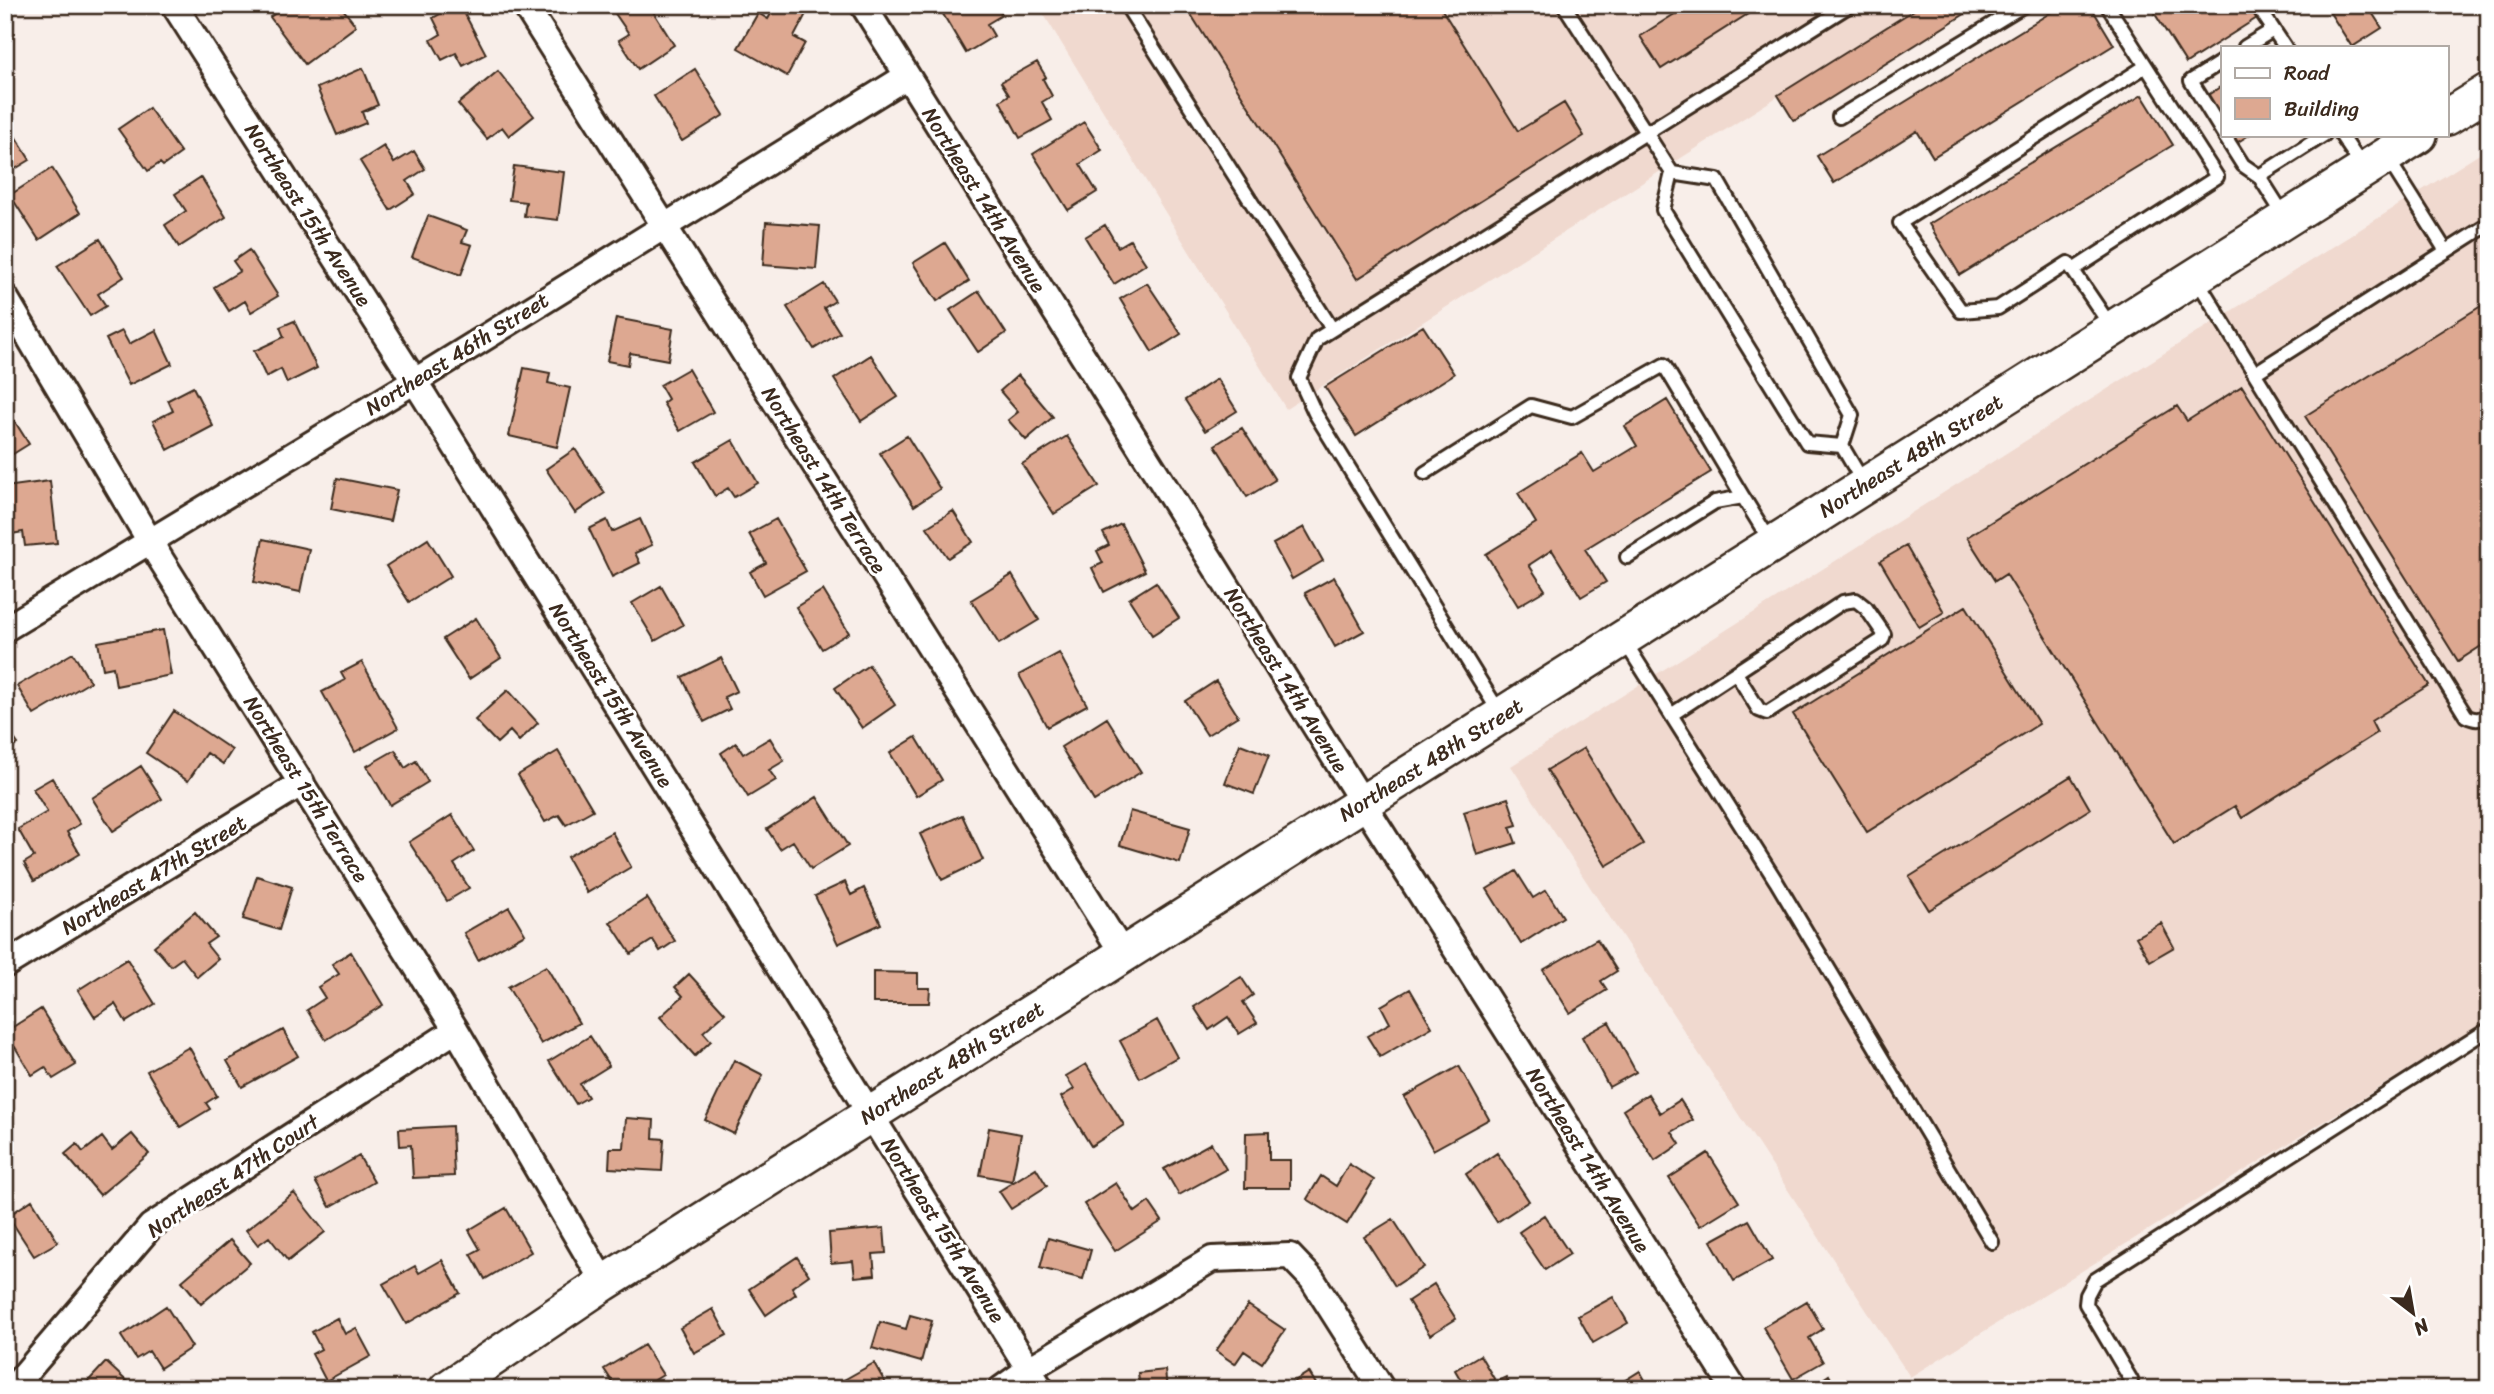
<svg xmlns="http://www.w3.org/2000/svg" width="2494" height="1394" font-family="Sriracha,sans-serif">
<style>
.built{fill:#f0d9cf}
.building{fill:#dda891;stroke:#3b2a1e;stroke-width:2}
.lines{fill:none;stroke-linecap:round;stroke-linejoin:round}
.lane-casing{stroke:#3b2a1e;stroke-width:18}
.street-casing{stroke:#3b2a1e;stroke-width:30}
.secondary-casing{stroke:#3b2a1e;stroke-width:40}
.lane{stroke:#fff;stroke-width:12}
.street{stroke:#fff;stroke-width:24}
.secondary{stroke:#fff;stroke-width:35}
.labels{text-anchor:middle;dominant-baseline:central;stroke-width:6;stroke-linejoin:round;paint-order:stroke}
.street-label{font-size:21px;fill:#3b2a1e;stroke:#fff}
</style>
<rect width="100%" height="100%" fill="#f8eee9"/>
<filter id="ink" filterUnits="userSpaceOnUse"><feTurbulence type="fractalNoise" baseFrequency=".0143" numOctaves="2"/><feDisplacementMap in="SourceGraphic" scale="14" xChannelSelector="R" yChannelSelector="G"/><feConvolveMatrix kernelMatrix="1 2 1 2 8 2 1 2 1" color-interpolation-filters="sRGB"/></filter>
<g filter="url(#ink)">
<path class="built" d="M 1038,5 L 1922,5 L 1286,409 Z
M 2489,148 L 2489,1020 L 1910,1377 L 1511,766 Z"/>
<path class="building" d="M 287,5 L 340,5 L 356,26 L 305,64 L 270,17 Z
M 456,5 L 460,5 L 486,54 L 463,66 L 456,53 L 442,60 L 431,40 L 441,34 L 433,18 Z
M 624,5 L 649,5 L 674,45 L 638,69 L 619,40 L 629,34 L 614,12 Z
M 776,5 L 790,5 L 806,14 L 794,37 L 805,43 L 787,76 L 738,48 L 758,13 L 768,19 Z
M 946,5 L 995,5 L 1002,15 L 987,24 L 994,36 L 966,53 L 940,9 Z
M 1185,5 L 1439,5 L 1518,131 L 1564,103 L 1584,136 L 1357,279 Z
M 1682,5 L 1762,5 L 1661,69 L 1640,36 L 1684,8 Z
M 1922,5 L 1979,5 L 1794,121 L 1778,95 Z
M 2063,5 L 2090,5 L 2114,45 L 1933,157 L 1917,131 L 1834,183 L 1817,156 Z
M 2169,5 L 2249,5 L 2257,18 L 2186,63 L 2155,14 Z
M 2325,5 L 2367,5 L 2382,28 L 2352,47 Z
M 1037,62 L 1046,77 L 1043,79 L 1052,96 L 1042,102 L 1052,120 L 1020,138 L 1000,101 L 1009,95 L 1001,82 Z
M 363,68 L 378,105 L 362,112 L 366,123 L 337,135 L 317,88 Z
M 695,69 L 724,115 L 682,141 L 654,96 Z
M 498,71 L 534,116 L 509,136 L 502,127 L 487,139 L 458,104 Z
M 2223,85 L 2223,125 L 2205,97 Z
M 2142,95 L 2173,145 L 1960,275 L 1929,224 Z
M 149,108 L 181,153 L 163,166 L 160,163 L 148,171 L 118,129 Z
M 5,120 L 30,160 L 5,175 Z
M 1084,122 L 1102,150 L 1080,164 L 1097,192 L 1068,210 L 1033,154 Z
M 2229,135 L 2249,135 L 2235,144 Z
M 384,146 L 394,163 L 414,151 L 425,169 L 407,181 L 415,194 L 390,210 L 360,161 Z
M 514,166 L 564,172 L 558,220 L 524,216 L 526,202 L 509,200 Z
M 52,168 L 80,213 L 39,240 L 10,195 Z
M 201,177 L 226,217 L 179,247 L 165,225 L 186,211 L 175,194 Z
M 428,216 L 467,230 L 462,242 L 472,245 L 461,275 L 412,257 Z
M 766,222 L 820,226 L 816,269 L 763,265 Z
M 1105,225 L 1118,247 L 1130,240 L 1146,264 L 1114,284 L 1085,237 Z
M 100,239 L 124,277 L 98,294 L 106,306 L 90,316 L 57,266 Z
M 945,243 L 969,281 L 937,301 L 913,263 Z
M 249,250 L 278,296 L 251,312 L 245,301 L 229,311 L 214,287 L 240,271 L 233,261 Z
M 1147,283 L 1181,334 L 1152,352 L 1120,299 Z
M 824,284 L 835,301 L 824,308 L 840,333 L 814,349 L 787,307 Z
M 979,291 L 1006,333 L 978,352 L 950,310 Z
M 2489,301 L 2489,641 L 2458,661 L 2305,416 Z
M 616,318 L 673,329 L 668,360 L 630,353 L 628,365 L 607,361 Z
M 294,321 L 317,368 L 287,383 L 281,369 L 266,377 L 254,351 L 284,337 L 280,327 Z
M 1423,326 L 1454,374 L 1356,436 L 1325,387 Z
M 156,330 L 172,364 L 129,385 L 106,339 L 122,331 L 129,344 Z
M 871,355 L 898,397 L 861,421 L 834,379 Z
M 524,368 L 550,373 L 548,383 L 570,388 L 557,447 L 509,436 Z
M 688,369 L 713,412 L 680,431 L 663,403 L 668,399 L 660,385 Z
M 1018,375 L 1053,417 L 1026,440 L 1008,420 L 1018,412 L 1000,391 Z
M 1217,379 L 1237,411 L 1205,431 L 1185,400 Z
M 2242,386 L 2429,685 L 2371,721 L 2377,733 L 2242,818 L 2235,806 L 2174,844 L 2006,574 L 1995,581 L 1967,537 L 2177,406 L 2187,421 Z
M 193,387 L 213,426 L 168,450 L 153,421 L 173,411 L 168,400 Z
M 1667,400 L 1711,472 L 1585,549 L 1606,582 L 1581,597 L 1552,550 L 1529,565 L 1545,590 L 1518,606 L 1486,554 L 1536,523 L 1518,493 L 1582,453 L 1594,472 L 1637,446 L 1625,426 Z
M 5,406 L 29,444 L 5,459 Z
M 1242,428 L 1275,480 L 1247,497 L 1215,445 Z
M 907,436 L 940,489 L 914,506 L 880,453 Z
M 1067,436 L 1099,486 L 1054,514 L 1022,464 Z
M 733,440 L 758,483 L 734,497 L 728,488 L 715,496 L 695,462 Z
M 575,449 L 605,493 L 575,513 L 546,469 Z
M 337,478 L 397,490 L 390,521 L 331,509 Z
M 50,481 L 57,543 L 25,546 L 23,532 L 6,535 L 5,487 Z
M 953,511 L 973,542 L 948,558 L 927,527 Z
M 640,519 L 652,545 L 635,553 L 640,563 L 612,577 L 589,529 L 607,520 L 612,532 Z
M 776,519 L 806,571 L 763,595 L 750,572 L 766,563 L 749,534 Z
M 1121,524 L 1145,571 L 1104,592 L 1092,568 L 1103,563 L 1097,551 L 1109,545 L 1103,533 Z
M 1304,527 L 1323,561 L 1292,579 L 1273,544 Z
M 263,539 L 309,549 L 300,592 L 254,582 Z
M 428,539 L 451,576 L 409,602 L 386,566 Z
M 1906,546 L 1944,612 L 1919,627 L 1880,561 Z
M 1012,575 L 1039,620 L 999,644 L 971,600 Z
M 1334,577 L 1364,631 L 1335,647 L 1305,593 Z
M 1156,582 L 1179,618 L 1152,635 L 1129,599 Z
M 661,586 L 683,625 L 655,641 L 632,603 Z
M 823,590 L 849,633 L 822,649 L 796,607 Z
M 1966,606 L 2039,724 L 1867,832 L 1793,714 Z
M 476,618 L 501,658 L 469,679 L 443,639 Z
M 163,630 L 171,675 L 116,686 L 113,667 L 103,669 L 98,642 Z
M 73,653 L 90,682 L 34,715 L 17,686 Z
M 1059,653 L 1087,705 L 1047,727 L 1019,675 Z
M 721,658 L 737,691 L 724,697 L 730,709 L 704,722 L 682,677 Z
M 362,662 L 398,728 L 355,752 L 322,692 L 345,680 L 341,673 Z
M 869,665 L 895,705 L 862,728 L 835,688 Z
M 1216,681 L 1238,716 L 1207,735 L 1185,701 Z
M 508,690 L 538,723 L 519,741 L 510,731 L 497,743 L 475,720 Z
M 174,711 L 232,750 L 223,764 L 207,753 L 188,781 L 146,753 Z
M 1107,718 L 1141,772 L 1094,801 L 1061,747 Z
M 5,726 L 18,744 L 5,753 Z
M 916,737 L 942,780 L 916,796 L 890,753 Z
M 770,738 L 784,761 L 769,770 L 776,780 L 748,797 L 721,753 L 736,743 L 743,754 Z
M 1240,744 L 1269,755 L 1254,794 L 1225,783 Z
M 1584,748 L 1643,844 L 1606,866 L 1547,770 Z
M 395,750 L 405,768 L 416,761 L 428,782 L 390,805 L 367,766 Z
M 558,751 L 593,810 L 566,825 L 559,815 L 545,822 L 518,775 Z
M 141,766 L 162,799 L 113,831 L 92,798 Z
M 2071,776 L 2090,809 L 1929,910 L 1909,877 Z
M 52,778 L 80,824 L 67,832 L 80,854 L 34,881 L 24,863 L 34,857 L 18,829 L 47,812 L 33,789 Z
M 817,797 L 848,846 L 811,869 L 793,841 L 780,849 L 767,829 Z
M 1508,798 L 1517,825 L 1510,827 L 1516,843 L 1477,855 L 1464,812 Z
M 1130,811 L 1190,828 L 1180,863 L 1120,845 Z
M 452,815 L 474,851 L 454,864 L 469,888 L 447,901 L 409,842 Z
M 962,815 L 983,860 L 942,880 L 920,834 Z
M 612,832 L 631,867 L 587,893 L 567,857 Z
M 1516,871 L 1533,898 L 1546,890 L 1563,917 L 1521,944 L 1487,889 Z
M 257,876 L 292,887 L 279,930 L 243,919 Z
M 845,882 L 851,895 L 864,888 L 881,924 L 838,944 L 815,896 Z
M 647,898 L 675,941 L 660,951 L 653,940 L 631,954 L 610,922 Z
M 509,907 L 525,934 L 478,960 L 464,933 Z
M 195,912 L 216,937 L 206,944 L 218,959 L 197,977 L 182,958 L 171,966 L 154,946 Z
M 2161,923 L 2174,947 L 2150,961 L 2136,937 Z
M 1597,939 L 1617,971 L 1601,981 L 1607,990 L 1570,1013 L 1543,970 Z
M 351,952 L 383,1005 L 326,1040 L 307,1010 L 325,998 L 318,987 L 339,974 L 332,964 Z
M 127,959 L 155,1004 L 126,1022 L 115,1004 L 95,1017 L 78,990 Z
M 546,966 L 579,1023 L 541,1044 L 508,987 Z
M 873,972 L 918,973 L 918,988 L 930,988 L 929,1003 L 873,1003 Z
M 689,974 L 725,1013 L 703,1032 L 711,1041 L 695,1056 L 660,1017 L 683,996 L 675,987 Z
M 1241,977 L 1253,995 L 1243,1002 L 1257,1023 L 1239,1034 L 1228,1017 L 1209,1030 L 1194,1007 Z
M 1410,989 L 1432,1027 L 1380,1057 L 1367,1036 L 1390,1023 L 1381,1006 Z
M 41,1009 L 76,1065 L 53,1079 L 45,1067 L 32,1075 L 15,1047 L 5,1053 L 5,1032 Z
M 1157,1020 L 1177,1057 L 1140,1078 L 1120,1041 Z
M 1609,1022 L 1636,1072 L 1609,1087 L 1582,1037 Z
M 283,1030 L 298,1056 L 242,1087 L 227,1061 Z
M 590,1036 L 609,1066 L 580,1084 L 588,1097 L 576,1104 L 549,1061 Z
M 189,1047 L 217,1096 L 206,1103 L 210,1109 L 180,1127 L 147,1071 Z
M 734,1060 L 763,1075 L 734,1134 L 705,1120 Z
M 1086,1064 L 1124,1125 L 1091,1146 L 1061,1097 L 1074,1089 L 1066,1076 Z
M 1459,1066 L 1489,1119 L 1433,1150 L 1404,1097 Z
M 1648,1094 L 1660,1113 L 1680,1100 L 1693,1120 L 1672,1132 L 1680,1144 L 1655,1161 L 1623,1110 Z
M 626,1118 L 654,1120 L 653,1138 L 664,1139 L 662,1171 L 609,1168 L 610,1148 L 624,1148 Z
M 452,1126 L 454,1176 L 413,1178 L 411,1145 L 400,1146 L 399,1129 Z
M 989,1128 L 1021,1134 L 1012,1181 L 980,1175 Z
M 1269,1132 L 1269,1160 L 1290,1160 L 1290,1188 L 1245,1188 L 1246,1133 Z
M 132,1134 L 149,1154 L 100,1195 L 65,1154 L 77,1144 L 83,1152 L 102,1137 L 112,1150 Z
M 1211,1143 L 1226,1169 L 1179,1195 L 1164,1169 Z
M 1497,1153 L 1529,1201 L 1497,1222 L 1466,1174 Z
M 1708,1153 L 1739,1202 L 1700,1226 L 1669,1178 Z
M 359,1156 L 374,1182 L 330,1207 L 315,1181 Z
M 1349,1164 L 1374,1180 L 1347,1224 L 1307,1199 L 1321,1176 L 1336,1186 Z
M 1036,1168 L 1047,1186 L 1011,1209 L 999,1191 Z
M 1116,1183 L 1135,1212 L 1149,1202 L 1162,1221 L 1115,1251 L 1084,1204 Z
M 294,1193 L 325,1232 L 288,1261 L 269,1237 L 258,1245 L 246,1230 Z
M 32,1200 L 58,1242 L 34,1256 L 8,1216 Z
M 506,1208 L 531,1252 L 485,1279 L 471,1254 L 480,1249 L 469,1230 Z
M 1544,1215 L 1570,1254 L 1545,1270 L 1519,1232 Z
M 1393,1219 L 1424,1267 L 1395,1286 L 1364,1237 Z
M 1749,1220 L 1772,1260 L 1734,1281 L 1711,1241 Z
M 884,1228 L 886,1253 L 873,1254 L 875,1275 L 855,1277 L 853,1261 L 831,1263 L 829,1233 Z
M 1048,1238 L 1091,1250 L 1083,1279 L 1040,1268 Z
M 230,1240 L 250,1263 L 201,1304 L 182,1281 Z
M 797,1257 L 809,1275 L 792,1287 L 796,1294 L 766,1315 L 749,1289 Z
M 442,1260 L 460,1293 L 406,1324 L 383,1284 L 415,1266 L 419,1273 Z
M 1434,1284 L 1456,1319 L 1430,1335 L 1408,1301 Z
M 1613,1297 L 1628,1323 L 1593,1343 L 1578,1316 Z
M 1807,1301 L 1823,1329 L 1809,1338 L 1823,1362 L 1793,1379 L 1763,1327 Z
M 1248,1305 L 1285,1330 L 1262,1363 L 1244,1351 L 1235,1364 L 1216,1351 Z
M 166,1306 L 192,1347 L 160,1368 L 149,1351 L 136,1359 L 121,1336 Z
M 713,1309 L 727,1335 L 694,1353 L 680,1328 Z
M 910,1315 L 932,1321 L 921,1362 L 872,1348 L 880,1322 L 906,1329 Z
M 337,1318 L 345,1334 L 356,1328 L 371,1356 L 326,1381 L 312,1354 L 321,1349 L 312,1332 Z
M 644,1345 L 663,1375 L 640,1389 L 617,1389 L 604,1369 Z
M 1480,1355 L 1496,1382 L 1506,1377 L 1512,1389 L 1466,1389 L 1455,1370 Z
M 106,1362 L 135,1389 L 81,1389 Z
M 874,1363 L 889,1389 L 828,1389 Z
M 1165,1370 L 1167,1389 L 1140,1389 L 1138,1373 Z
M 1640,1371 L 1650,1389 L 1611,1389 Z
M 1309,1372 L 1319,1389 L 1282,1389 Z
M 1829,1375 L 1837,1389 L 1808,1389 Z"/>
<g class="lines">
<g class="lane-casing">
<path id="lane" d="M 1126,5 L 1332,329
M 1564,5 L 1672,173 L 1663,210 L 1807,443 L 1842,446
M 2107,5 L 2146,66 L 1900,223 L 1961,311 L 1998,308 L 2068,263 L 2112,328
M 2257,5 L 2285,47
M 2245,47 L 2273,30
M 2223,61 L 2191,81 L 2223,133
M 1839,117 L 2024,5
M 2224,135 L 2243,165 L 2259,176
M 2341,135 L 2364,169
M 2388,159 L 2446,251
M 1672,173 L 1717,180 L 1852,415 L 1842,446 L 1863,482
M 2285,217 L 2259,176 L 2324,135
M 2073,270 L 2217,177 L 2146,66
M 2197,280 L 2466,716 C 2476,721 2480,720 2489,714
M 2255,373 L 2489,224
M 1425,473 L 1531,406 L 1572,417 L 1664,365 L 1743,497
M 1627,557 L 1715,502 L 1743,497 L 1772,544
M 1625,642 L 1776,881 L 1992,1242
M 1501,715 L 1315,413 L 1299,378 L 1317,339 L 1850,5
M 1671,715 L 1843,602 L 1856,600 L 1866,608 L 1884,634 L 1882,640 L 1767,713 L 1759,710 L 1736,673
M 2129,1389 L 2131,1380 L 2086,1304 L 2087,1295 L 2095,1280 L 2489,1029"/>
</g>
<g class="street-casing">
<path id="street" d="M 174,5 L 424,396 L 1041,1389
M 525,5 L 1123,954
M 863,5 L 1363,803 L 1734,1389
M 5,297 L 158,555 L 456,1030 L 604,1283
M 5,629 L 415,381 L 907,76
M 5,965 L 302,783
M 12,1389 L 151,1226 L 456,1030
M 1001,1389 L 1029,1369 L 1212,1259 L 1290,1256 L 1312,1279 L 1382,1389"/>
</g>
<g class="secondary-casing">
<path id="secondary" d="M 2447,117 L 2489,91
M 447,1389 L 604,1283 L 2419,135"/>
</g>
<use href="#lane" class="lane"/>
<use href="#street" class="street"/>
<use href="#secondary" class="secondary"/>
</g>
</g>
<g class="labels">
<g class="street-label">
<text transform="translate(984 200) rotate(58)">Northeast 14th Avenue</text>
<text transform="translate(308 215) rotate(57)">Northeast 15th Avenue</text>
<text transform="translate(457 354) rotate(-32)">Northeast 46th Street</text>
<text transform="translate(1911 456) rotate(-32)">Northeast 48th Street</text>
<text transform="translate(824 480) rotate(58)">Northeast 14th Terrace</text>
<text transform="translate(1286 680) rotate(58)">Northeast 14th Avenue</text>
<text transform="translate(611 695) rotate(58)">Northeast 15th Avenue</text>
<text transform="translate(1431 760) rotate(-32)">Northeast 48th Street</text>
<text transform="translate(306 789) rotate(58)">Northeast 15th Terrace</text>
<text transform="translate(154 875) rotate(-31)">Northeast 47th Street</text>
<text transform="translate(952 1063) rotate(-32)">Northeast 48th Street</text>
<text transform="translate(1588 1160) rotate(58)">Northeast 14th Avenue</text>
<text transform="translate(233 1176) rotate(-34)">Northeast 47th Court</text>
<text transform="translate(943 1230) rotate(58)">Northeast 15th Avenue</text>
</g>
</g>
<rect width="2494" height="1394" fill="none" stroke="#fff" stroke-width="28"/>
<rect x="14" y="14" width="2466" height="1366" fill="none" stroke="#3b2a1e" stroke-width="2.5" filter="url(#ink)"/>
<rect x="2221" y="46" width="228" height="91" fill="#ffffff" stroke="#b1aaa5" stroke-width="2"/>
<rect x="2235" y="68" width="35" height="10" fill="#ffffff" stroke="#b1aaa5" stroke-width="2"/>
<text x="2284" y="80" font-size="21" fill="#3b2a1e">Road</text>
<rect x="2235" y="98" width="35" height="21" fill="#dda891" stroke="#b1aaa5" stroke-width="2"/>
<text x="2284" y="116" font-size="21" fill="#3b2a1e">Building</text>
<g transform="translate(2413 1313) rotate(149)" stroke="#ffffff" stroke-width="5" paint-order="stroke">
<path d="M0-5L12 26L0 18L-12 26Z" fill="#3b2a1e"/>
<text y="-10" font-size="19" font-weight="bold" text-anchor="middle" fill="#3b2a1e">N</text>
</g>
</svg>
